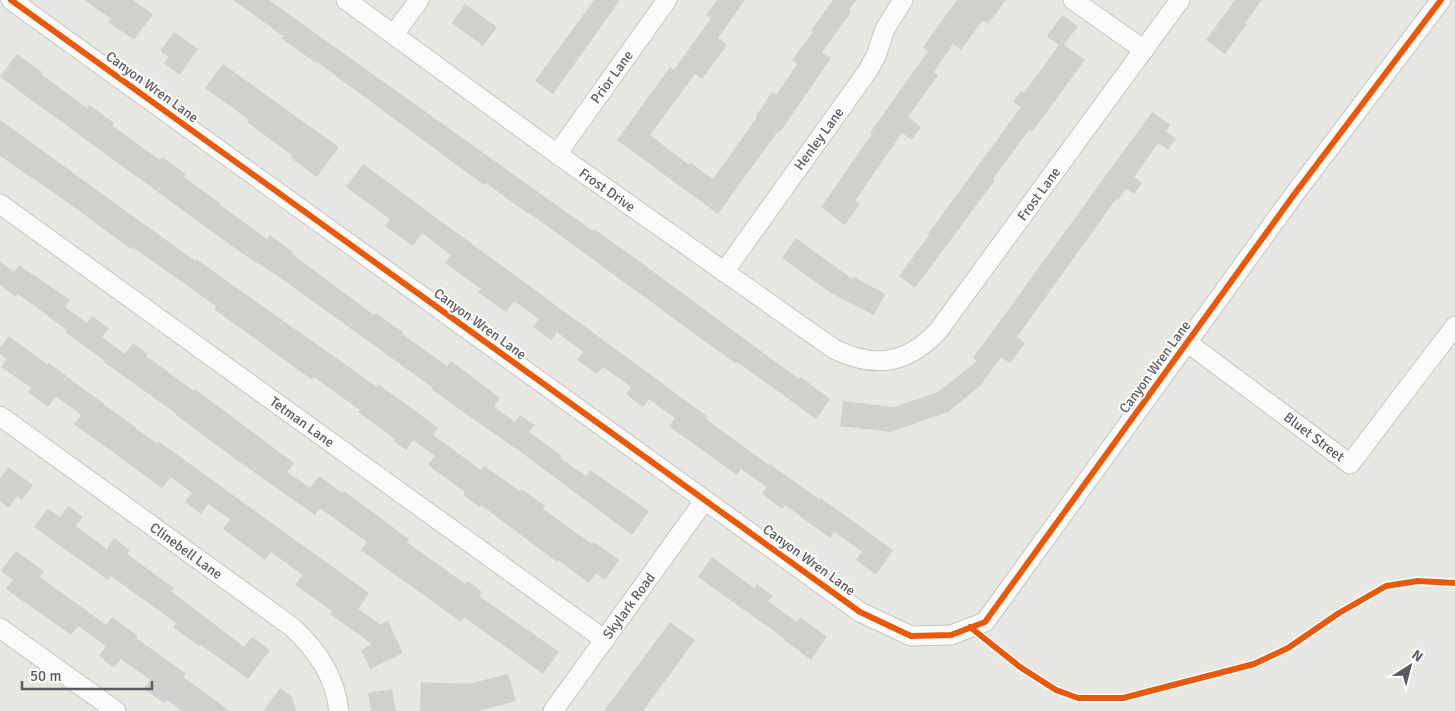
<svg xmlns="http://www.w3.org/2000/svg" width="1455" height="711" font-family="Signika,sans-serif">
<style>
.building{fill:#d1d0cd}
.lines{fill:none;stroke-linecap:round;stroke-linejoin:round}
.street-casing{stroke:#c5c5c3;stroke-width:21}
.street{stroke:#fcfbfb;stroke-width:19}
.cycleway-casing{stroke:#fff;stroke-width:9}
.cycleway{stroke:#e8590c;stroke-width:6}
.labels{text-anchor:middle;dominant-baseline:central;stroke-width:4;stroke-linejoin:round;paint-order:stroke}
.street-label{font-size:14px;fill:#585c61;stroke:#fff}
</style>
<rect width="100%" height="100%" fill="#e8e7e2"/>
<path class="building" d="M 84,0 L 133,0 L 153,14 L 134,40 L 108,22 L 111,19 Z
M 233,0 L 269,0 L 593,231 L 594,229 L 632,256 L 799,379 L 801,377 L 830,399 L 816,419 L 737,362 L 736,364 L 528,212 L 527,213 L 486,183 L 484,185 L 317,62 L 316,63 L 281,38 L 283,36 Z
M 594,0 L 620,0 L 553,94 L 535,81 Z
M 717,0 L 745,0 L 718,38 L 727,45 L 702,79 L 695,74 L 650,135 L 689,165 L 691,163 L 713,179 L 757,117 L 756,116 L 772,92 L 776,95 L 797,64 L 792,60 L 813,32 L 811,30 L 833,0 L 856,0 L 849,10 L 851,12 L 822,52 L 831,58 L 780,132 L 778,131 L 718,214 L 617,140 L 670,67 L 674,70 L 711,18 L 706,15 Z
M 957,0 L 1006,0 L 988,24 L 983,20 L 961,50 L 953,44 L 934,72 L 938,75 L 908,117 L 921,127 L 912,140 L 902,133 L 855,201 L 860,204 L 845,225 L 821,207 L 872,134 L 870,133 L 928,51 L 923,47 Z
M 1235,0 L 1262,0 L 1245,23 L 1247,24 L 1225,54 L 1206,40 Z
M 465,4 L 497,27 L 483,46 L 452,23 Z
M 1062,15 L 1078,26 L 1064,45 L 1085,60 L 1032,132 L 1029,130 L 993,179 L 995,180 L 915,288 L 899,276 L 929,235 L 928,234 L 1021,107 L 1013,102 L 1021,91 L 1024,93 L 1059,45 L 1047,36 Z
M 174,32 L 198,49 L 180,75 L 164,63 L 169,57 L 160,51 Z
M 17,54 L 42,72 L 41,74 L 87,108 L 89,105 L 114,123 L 113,126 L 160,160 L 162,157 L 186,174 L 184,177 L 221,204 L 220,205 L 267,239 L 270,235 L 293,252 L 292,254 L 374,315 L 376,313 L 403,332 L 402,334 L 447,366 L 451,361 L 467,373 L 500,398 L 494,407 L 515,422 L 520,415 L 535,425 L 529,432 L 562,456 L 560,458 L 586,476 L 590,470 L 649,511 L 632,535 L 526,456 L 431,389 L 432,387 L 276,275 L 240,252 L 0,77 Z
M 223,64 L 339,147 L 317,177 L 291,158 L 292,155 L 247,122 L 249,120 L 205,88 Z
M 1152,112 L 1171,125 L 1166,131 L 1176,138 L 1168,150 L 1158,143 L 1134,177 L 1142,183 L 1134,194 L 1126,189 L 1118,200 L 1116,199 L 1017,337 L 1025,343 L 1010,363 L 1001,357 L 981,385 L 948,412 L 890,432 L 840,426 L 843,401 L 894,407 L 938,392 L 977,361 L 973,358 Z
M 0,120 L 195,261 L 196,259 L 377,387 L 378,384 L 406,404 L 438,428 L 433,435 L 481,470 L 484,466 L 520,491 L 521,489 L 545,506 L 543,509 L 592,544 L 594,542 L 619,560 L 605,580 L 596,573 L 589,583 L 558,560 L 557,562 L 481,505 L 480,507 L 463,495 L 465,492 L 428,465 L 435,456 L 413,440 L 406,450 L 393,441 L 395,439 L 358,412 L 360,410 L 314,377 L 312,380 L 214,309 L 216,306 L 168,272 L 132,247 L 131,249 L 60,197 L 0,156 Z
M 363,164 L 708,417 L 706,419 L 769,465 L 770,464 L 819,499 L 821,498 L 893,550 L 876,575 L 856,560 L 862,552 L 834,532 L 830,538 L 785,505 L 782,509 L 762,494 L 767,487 L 741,469 L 737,475 L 669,426 L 675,418 L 649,399 L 643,407 L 626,394 L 631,387 L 603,367 L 597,374 L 577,360 L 583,352 L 557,332 L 551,340 L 533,327 L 539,319 L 514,301 L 506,312 L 478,292 L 481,289 L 445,263 L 451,255 L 422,233 L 413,246 L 385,226 L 390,219 L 346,187 Z
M 796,238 L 852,279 L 854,277 L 885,294 L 874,315 L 831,293 L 782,258 Z
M 0,262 L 14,272 L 19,265 L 70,300 L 65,307 L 87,323 L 92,316 L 109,328 L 102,337 L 125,354 L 133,343 L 148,354 L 146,356 L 194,391 L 195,389 L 294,463 L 287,472 L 310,488 L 319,476 L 342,493 L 344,491 L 409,539 L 407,542 L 465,584 L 468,581 L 482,592 L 479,596 L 559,652 L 543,674 L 464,617 L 461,622 L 361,550 L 367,542 L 320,508 L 315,515 L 238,461 L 176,415 L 177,414 L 104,362 L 105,361 L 65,332 L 67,330 L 18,294 L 16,297 L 0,285 Z
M 9,336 L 48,365 L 49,363 L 156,443 L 158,441 L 369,593 L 358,609 L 380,624 L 388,621 L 403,653 L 370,669 L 361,650 L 372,644 L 330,614 L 332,611 L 295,585 L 303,575 L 271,552 L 265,560 L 223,529 L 230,519 L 208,504 L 201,514 L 185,502 L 192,493 L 171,477 L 162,488 L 74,424 L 81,415 L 56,396 L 48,407 L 28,392 L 31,388 L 1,367 L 7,359 L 0,354 L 0,348 Z
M 8,467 L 33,485 L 22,500 L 17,496 L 9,508 L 0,501 L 0,478 Z
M 68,506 L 83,517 L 76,526 L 107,549 L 114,538 L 130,550 L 127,554 L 174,588 L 171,591 L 244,647 L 252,637 L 270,650 L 248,679 L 200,644 L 199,646 L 173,627 L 176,623 L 111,576 L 108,580 L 34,527 L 48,508 L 60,517 Z
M 16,551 L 44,571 L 40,577 L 106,625 L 112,617 L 138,636 L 136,638 L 186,674 L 183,677 L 230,711 L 182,711 L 167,700 L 164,703 L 144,689 L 150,680 L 121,659 L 114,668 L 99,656 L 106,646 L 78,626 L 71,635 L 6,589 L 13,580 L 1,571 Z
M 712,557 L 754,588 L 757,584 L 773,596 L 768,601 L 797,622 L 800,617 L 827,637 L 811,660 L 784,640 L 785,639 L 698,577 Z
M 670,622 L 695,640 L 643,711 L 604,711 Z
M 508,674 L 516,701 L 478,711 L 420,711 L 421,682 L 468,684 Z
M 280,688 L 292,697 L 296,711 L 263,711 Z
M 392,689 L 396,711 L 371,711 L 368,693 Z"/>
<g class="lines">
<g class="street-casing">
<path id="street" d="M 11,0 L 860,612 L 911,636 L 951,635 L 985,622 L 1293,196 L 1441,0
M 346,0 L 557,154 L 834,349 C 875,369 907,364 938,331 L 1180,0
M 1073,0 L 1144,50
M 394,34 L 419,0
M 557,154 L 667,0
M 0,204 L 605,640
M 724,272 L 867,72 L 876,56 L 885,29 L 903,0
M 1188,343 L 1350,464 L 1455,326
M 0,416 L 292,627 C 317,650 335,676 339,711
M 0,628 L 116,711
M 553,711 L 704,501"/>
</g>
<use href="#street" class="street"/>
<g class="cycleway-casing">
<path id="cycleway" d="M 11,0 L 860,612 L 911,636 L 951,635 L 985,622 L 1293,196 L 1441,0
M 970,627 L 1020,667 L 1056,690 L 1078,698 L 1123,698 L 1254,664 L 1288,648 L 1339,613 L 1386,586 L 1418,581 L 1455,583"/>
</g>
<use href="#cycleway" class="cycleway"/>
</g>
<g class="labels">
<g class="street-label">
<text transform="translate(612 77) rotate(-54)">Prior Lane</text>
<text transform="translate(152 87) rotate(36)">Canyon Wren Lane</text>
<text transform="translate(819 139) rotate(-54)">Henley Lane</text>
<text transform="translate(607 190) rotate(35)">Frost Drive</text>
<text transform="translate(1039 194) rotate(-54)">Frost Lane</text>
<text transform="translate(480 324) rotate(36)">Canyon Wren Lane</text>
<text transform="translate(1155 367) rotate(-54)">Canyon Wren Lane</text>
<text transform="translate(302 422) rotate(36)">Tetman Lane</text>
<text transform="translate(1314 437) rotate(37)">Bluet Street</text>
<text transform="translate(186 551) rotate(36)">Clinebell Lane</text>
<text transform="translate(809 560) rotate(36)">Canyon Wren Lane</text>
<text transform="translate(629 606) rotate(-54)">Skylark Road</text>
</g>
</g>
<g transform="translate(1410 666) rotate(36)" stroke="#ffffff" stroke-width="4" paint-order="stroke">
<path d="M0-4L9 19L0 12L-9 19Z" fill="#585c61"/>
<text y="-8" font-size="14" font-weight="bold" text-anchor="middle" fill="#585c61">N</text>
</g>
<path d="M22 681v8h130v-8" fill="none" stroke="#585c61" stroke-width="2.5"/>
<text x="30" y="681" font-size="15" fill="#585c61" stroke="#ffffff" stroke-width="4" paint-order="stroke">50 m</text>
</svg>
